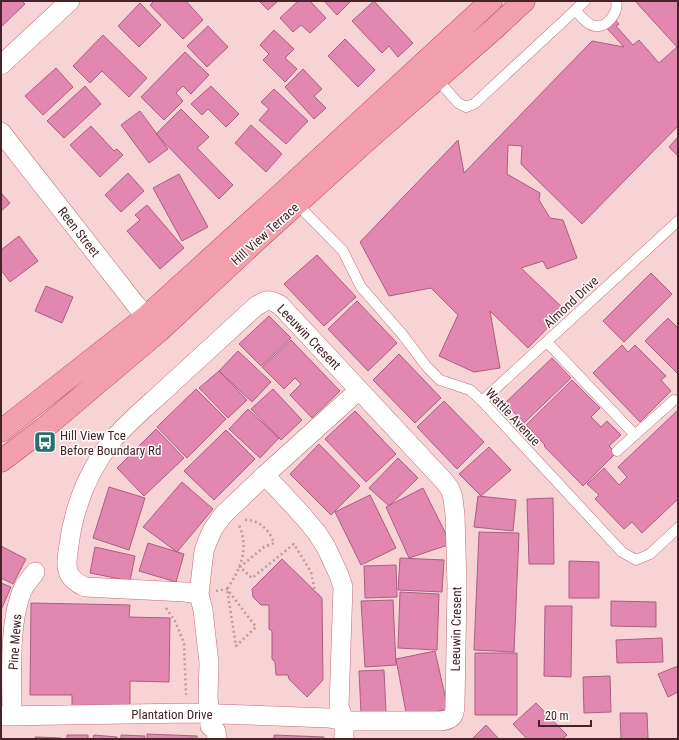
<svg xmlns="http://www.w3.org/2000/svg" width="679" height="740" font-family="'Roboto Condensed',sans-serif">
<style>
.building{fill:#e287b0;stroke:#a95f81}
.lines{fill:none;stroke-linecap:round;stroke-linejoin:round}
.lane-casing{stroke:#be6d78;stroke-width:11}
.street-casing{stroke:#be6d78;stroke-width:20}
.primary-casing{stroke:#b1495b;stroke-width:23}
.path{stroke:#be9a9d;stroke-width:2.5;stroke-dasharray:2 3;stroke-linecap:butt}
.lane{stroke:#fff;stroke-width:10}
.street{stroke:#fff;stroke-width:19}
.primary{stroke:#f39ead;stroke-width:22}
.labels{text-anchor:middle;dominant-baseline:central;stroke-width:3;stroke-linejoin:round;paint-order:stroke}
.street-label{font-size:13px;fill:#452328;stroke:#fefefe}
.poi-label{font-size:13px;fill:#452328;stroke:#fefefe;text-anchor:start}
</style>
<rect width="100%" height="100%" fill="#f8d3d6"/>
<path class="building" d="M 2,1 L 22,1 L 25,4 L 1,27 L 1,2 Z
M 154,1 L 186,1 L 203,20 L 183,39 L 150,5 Z
M 259,1 L 278,1 L 268,10 Z
M 298,1 L 310,1 L 326,18 L 310,33 L 301,25 L 293,32 L 280,18 Z
M 324,1 L 351,1 L 337,15 Z
M 374,1 L 413,43 L 398,57 L 389,46 L 382,53 L 352,21 Z
M 635,1 L 678,1 L 678,126 L 582,224 L 521,164 L 522,146 L 508,145 L 507,174 L 540,193 L 539,200 L 550,218 L 563,220 L 577,258 L 547,269 L 543,261 L 521,268 L 565,310 L 528,348 L 490,311 L 500,368 L 474,372 L 439,356 L 458,315 L 431,288 L 389,296 L 360,242 L 458,140 L 464,173 L 592,41 L 624,47 L 603,24 L 612,16 L 619,24 L 616,26 L 633,45 L 639,40 L 659,63 L 677,47 Z
M 140,3 L 161,25 L 139,47 L 118,26 Z
M 208,26 L 228,47 L 207,67 L 187,46 Z
M 274,30 L 294,49 L 285,58 L 297,69 L 285,82 L 263,60 L 269,54 L 260,45 Z
M 103,35 L 147,78 L 129,97 L 102,71 L 90,83 L 73,66 Z
M 345,39 L 375,70 L 358,87 L 328,56 Z
M 185,52 L 209,75 L 191,94 L 183,86 L 176,93 L 183,101 L 164,120 L 141,97 Z
M 56,68 L 73,87 L 43,115 L 25,96 Z
M 303,69 L 322,89 L 314,96 L 326,108 L 314,119 L 285,87 Z
M 85,86 L 101,104 L 64,138 L 47,121 Z
M 211,86 L 239,114 L 226,127 L 208,109 L 202,115 L 191,104 Z
M 274,89 L 308,121 L 286,144 L 259,120 L 269,109 L 261,102 Z
M 181,109 L 209,137 L 197,148 L 233,185 L 219,199 L 156,134 Z
M 140,111 L 168,149 L 149,163 L 121,125 Z
M 251,125 L 282,154 L 266,172 L 235,143 Z
M 91,126 L 114,151 L 117,149 L 123,155 L 100,177 L 70,145 Z
M 678,137 L 678,156 L 669,147 Z
M 128,173 L 144,191 L 121,212 L 105,195 Z
M 179,174 L 208,227 L 182,241 L 153,188 Z
M 1,193 L 10,203 L 1,211 Z
M 147,205 L 184,248 L 160,269 L 127,231 L 140,220 L 135,215 Z
M 19,236 L 38,261 L 10,282 L 1,270 L 1,250 Z
M 317,255 L 356,297 L 324,326 L 284,284 Z
M 651,273 L 672,294 L 624,342 L 603,321 Z
M 46,286 L 73,297 L 62,323 L 35,311 Z
M 357,301 L 397,343 L 368,371 L 328,329 Z
M 269,316 L 291,338 L 261,366 L 239,344 Z
M 668,318 L 678,328 L 678,374 L 645,341 Z
M 291,340 L 340,391 L 312,418 L 290,395 L 301,384 L 295,378 L 284,389 L 262,367 Z
M 622,345 L 628,352 L 635,345 L 666,376 L 661,380 L 671,391 L 640,422 L 593,373 Z
M 238,351 L 271,382 L 252,402 L 219,371 Z
M 399,354 L 441,398 L 415,423 L 373,380 Z
M 552,358 L 571,378 L 524,423 L 505,403 Z
M 219,371 L 247,400 L 228,418 L 199,388 Z
M 572,380 L 600,408 L 591,417 L 601,427 L 607,421 L 621,435 L 609,446 L 616,453 L 583,486 L 544,446 L 545,445 L 526,425 Z
M 196,389 L 226,419 L 187,458 L 157,427 Z
M 273,389 L 302,420 L 281,440 L 251,409 Z
M 444,401 L 484,442 L 457,469 L 417,427 Z
M 248,409 L 279,438 L 260,458 L 229,429 Z
M 678,410 L 678,499 L 642,533 L 632,522 L 624,529 L 595,499 L 599,495 L 587,484 L 604,468 L 619,485 L 627,477 L 618,467 Z
M 355,411 L 396,454 L 366,482 L 325,439 Z
M 156,429 L 184,458 L 144,496 L 117,468 Z
M 226,430 L 255,459 L 214,500 L 184,471 Z
M 319,444 L 360,486 L 331,515 L 290,474 Z
M 489,447 L 511,470 L 481,496 L 459,474 Z
M 398,458 L 418,478 L 389,506 L 369,488 Z
M 182,482 L 213,509 L 177,552 L 143,527 Z
M 109,487 L 145,498 L 129,550 L 93,538 Z
M 423,488 L 451,544 L 409,558 L 386,507 Z
M 370,495 L 396,548 L 361,565 L 335,512 Z
M 478,496 L 516,500 L 513,531 L 474,527 Z
M 553,498 L 554,564 L 529,564 L 527,499 Z
M 479,532 L 519,533 L 514,652 L 474,650 Z
M 148,543 L 184,554 L 176,582 L 139,571 Z
M 1,546 L 26,559 L 13,584 L 1,578 Z
M 95,547 L 135,556 L 130,581 L 90,573 Z
M 400,558 L 444,560 L 442,592 L 398,590 Z
M 282,559 L 322,598 L 323,680 L 307,697 L 289,679 L 288,675 L 276,675 L 275,662 L 272,659 L 272,631 L 269,629 L 269,605 L 261,605 L 253,597 L 252,589 Z
M 569,561 L 599,562 L 599,598 L 569,598 Z
M 396,565 L 397,597 L 365,598 L 364,566 Z
M 1,583 L 11,587 L 1,610 Z
M 400,592 L 439,594 L 437,650 L 398,648 Z
M 393,600 L 396,665 L 365,667 L 361,601 Z
M 611,601 L 656,602 L 656,627 L 611,626 Z
M 31,603 L 130,605 L 129,617 L 170,618 L 169,682 L 130,681 L 130,707 L 72,706 L 72,695 L 30,695 Z
M 545,606 L 572,606 L 571,677 L 544,676 Z
M 662,638 L 663,662 L 617,663 L 616,640 Z
M 435,651 L 448,709 L 407,718 L 396,659 Z
M 475,653 L 517,653 L 517,715 L 475,715 Z
M 678,666 L 678,692 L 668,697 L 658,674 Z
M 384,670 L 386,712 L 361,713 L 359,671 Z
M 610,676 L 611,712 L 584,713 L 583,677 Z
M 536,703 L 567,735 L 562,739 L 527,739 L 513,724 Z
M 620,713 L 647,713 L 648,739 L 621,739 Z
M 486,725 L 499,739 L 472,739 Z
M 147,734 L 197,736 L 197,739 L 147,739 Z
M 67,735 L 88,735 L 88,739 L 67,739 Z
M 94,735 L 117,737 L 117,739 L 93,739 Z
M 121,735 L 145,736 L 144,739 L 121,739 Z
M 274,735 L 324,737 L 324,739 L 274,739 Z
M 35,737 L 61,738 L 61,739 L 35,739 Z"/>
<g class="lines">
<g class="lane-casing">
<path id="lane" d="M 575,10 C 581,16 587,25 595,26 C 607,28 619,12 616,1
M 437,79 L 458,103 L 466,107 L 474,104 L 585,1
M 297,204 L 343,251 L 361,287 L 402,334 L 427,367 L 440,380 L 470,390 L 482,401 L 622,552 L 636,560 L 650,554 L 678,528
M 547,342 L 635,435
M 482,401 L 678,221
M 617,451 L 674,400"/>
</g>
<g class="street-casing">
<path id="street" d="M 1,65 L 70,1
M 1,132 L 136,305 L 156,327
M 265,475 L 303,516 L 317,533 L 326,547 L 339,575 L 343,587 L 339,706 L 344,721 L 344,739
M 1,716 L 191,713 L 329,718 L 344,721 L 440,721 C 452,720 455,716 455,704 L 457,586 L 455,515 L 453,498 L 450,489 L 444,481 L 280,305 C 268,298 266,300 255,307 C 227,333 198,359 170,385 C 150,404 128,421 111,442 C 87,473 74,507 69,545 C 66,565 63,577 85,587 L 185,592 L 199,594
M 12,716 C 12,680 8,618 24,587 C 27,582 32,577 35,572
M 217,739 L 216,731 L 210,726 L 208,696 L 209,663 L 203,610 L 199,594 L 204,551 L 208,540 L 213,529 L 223,515 L 265,475 L 359,390"/>
</g>
<g class="primary-casing">
<path id="primary" d="M 1,431 L 146,317 L 287,189 L 491,1
M 1,461 L 43,429 L 159,331 L 261,236 L 366,141 L 495,28 L 524,1"/>
</g>
<path class="path" d="M 245,520 C 259,519 270,531 274,543 L 264,547 L 240,567 L 252,578 L 294,544 L 311,572 L 315,591
M 216,591 L 227,589 L 256,627 L 236,646 L 227,589 C 241,569 250,547 238,523
M 166,608 L 175,621 L 184,643 L 186,695"/>
<use href="#lane" class="lane"/>
<use href="#street" class="street"/>
<use href="#primary" class="primary"/>
</g>
<defs>
<g id="bus-square" transform="scale(1.15)"><rect x="-9" y="-9" width="18" height="18" rx="4" fill="#25706d" stroke="#fefefe"/><path d="M-5-6H5V4H4V6H2V4H-2V6H-4V4H-5ZM-3.5-4V0h7V-4ZM-3.5 1.2v1.5H-2V1.2ZM2 1.2v1.5H3.5V1.2Z" fill="#fff"/></g>
</defs>
<g fill-rule="evenodd">
<use href="#bus-square" x="45" y="442"/>
</g>
<g class="labels">
<g class="street-label">
<text transform="translate(79 232) rotate(52)">Reen Street</text>
<text transform="translate(265 234) rotate(-42)">Hill View Terrace</text>
<text transform="translate(571 302) rotate(-43)">Almond Drive</text>
<text transform="translate(309 337) rotate(46)">Leeuwin Cresent</text>
<text transform="translate(513 417) rotate(47)">Wattle Avenue</text>
<text transform="translate(456 629) rotate(-89)">Leeuwin Cresent</text>
<text transform="translate(15 642) rotate(-86)">Pine Mews</text>
<text x="172" y="714">Plantation Drive</text>
</g>
<g class="poi-label">
<text x="60" y="435">Hill View Tce<tspan x="60" dy="15">Before Boundary Rd</tspan></text>
</g>
</g>
<rect width="679" height="740" fill="none" stroke="#452328" stroke-width="4"/>
<path d="M539 720v6h52v-6" fill="none" stroke="#452328" stroke-width="2"/>
<text x="545" y="720" font-size="12" fill="#452328" stroke="#fefefe" stroke-width="3" paint-order="stroke">20 m</text>
</svg>
